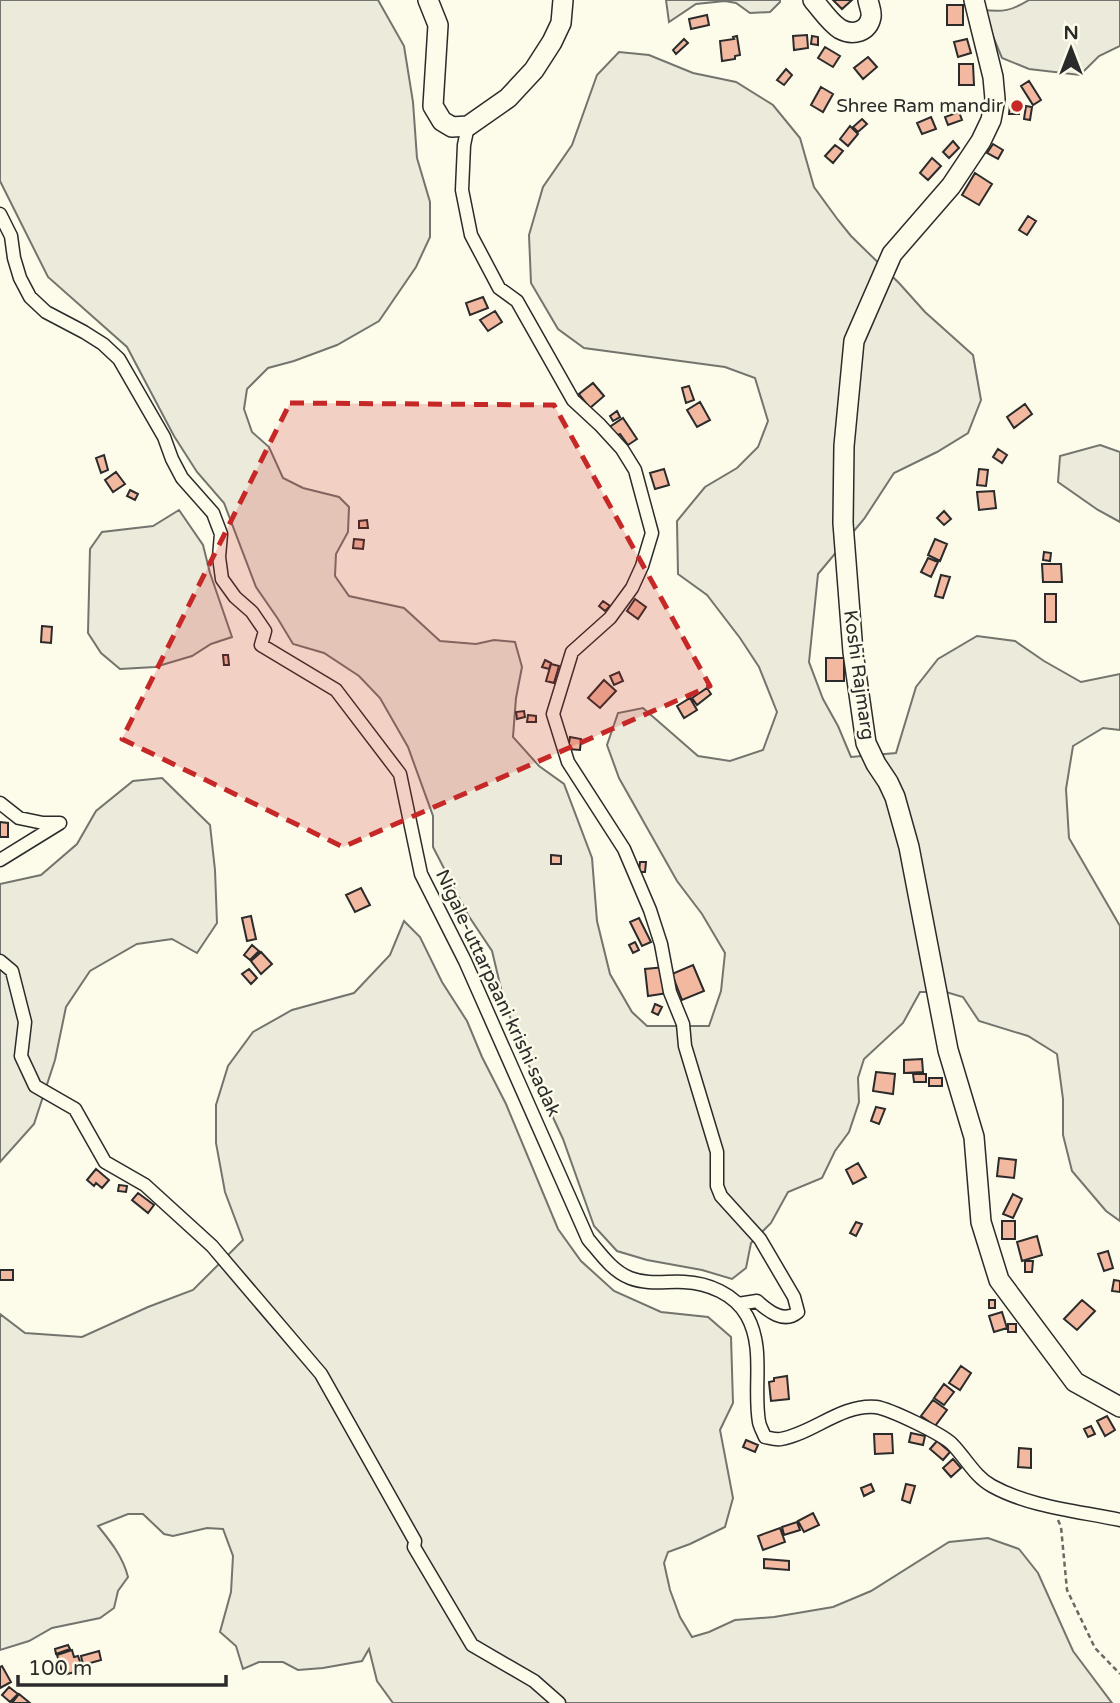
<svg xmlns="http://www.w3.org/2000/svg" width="1120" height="1703" font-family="'Varela Round',sans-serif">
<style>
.green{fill:#ecebdb;stroke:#74746e;stroke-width:2}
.building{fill:#f2b8a0;stroke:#2b2b2b;stroke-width:2}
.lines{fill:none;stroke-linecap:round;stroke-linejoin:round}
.street-casing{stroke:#2b2b2b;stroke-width:15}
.primary-casing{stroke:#2b2b2b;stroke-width:22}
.path{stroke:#6a6964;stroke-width:2.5;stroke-dasharray:5 3.5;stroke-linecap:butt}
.street{stroke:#fdfbea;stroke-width:12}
.primary{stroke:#fdfbea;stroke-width:19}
.marked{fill:#c62828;fill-opacity:0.2;stroke:#c62828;stroke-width:5;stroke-dasharray:14 9;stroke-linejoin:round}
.poi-dot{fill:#c62828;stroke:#fdfbea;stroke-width:2.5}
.labels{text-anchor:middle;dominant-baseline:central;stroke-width:5;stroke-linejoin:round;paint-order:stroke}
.poi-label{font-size:19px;fill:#2b2b2b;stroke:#fdfbea;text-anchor:end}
.street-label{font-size:19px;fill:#2b2b2b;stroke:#fdfbea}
</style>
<rect width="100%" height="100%" fill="#fdfbea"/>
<path class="green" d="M 0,0 L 378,0 L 404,46 L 413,102 L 417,158 L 430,202 L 430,237 L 416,267 L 379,321 L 337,345 L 294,361 L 268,368 L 247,389 L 244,409 L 252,432 L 269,447 L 283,478 L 303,488 L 339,497 L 349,507 L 348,532 L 336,554 L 335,576 L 349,596 L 404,608 L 440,641 L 476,644 L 494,640 L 515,642 L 522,667 L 516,698 L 513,737 L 539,766 L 564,784 L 592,858 L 597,921 L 610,974 L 632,1012 L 647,1026 L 709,1026 L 721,991 L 725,953 L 702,914 L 677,881 L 619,778 L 607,745 L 618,713 L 643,708 L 698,756 L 730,761 L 763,750 L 777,712 L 759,667 L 740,638 L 707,595 L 678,574 L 677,521 L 705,487 L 737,468 L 758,447 L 768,421 L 755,378 L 725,367 L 584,348 L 558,329 L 531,283 L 529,235 L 543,187 L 572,145 L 597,75 L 619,52 L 649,55 L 693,73 L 736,82 L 773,105 L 800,138 L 814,187 L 838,220 L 851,236 L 899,283 L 925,312 L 973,355 L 981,400 L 968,433 L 937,452 L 894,473 L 864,519 L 818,574 L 809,662 L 823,699 L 838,726 L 851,757 L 896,753 L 916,687 L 938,659 L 977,636 L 1015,641 L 1044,661 L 1081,682 L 1120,674 L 1120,730 L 1103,728 L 1073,746 L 1066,789 L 1069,838 L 1120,926 L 1120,1221 L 1106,1211 L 1072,1171 L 1063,1135 L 1063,1099 L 1057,1054 L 1028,1036 L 979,1021 L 963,997 L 946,992 L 920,992 L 903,1023 L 864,1059 L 858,1078 L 859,1102 L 849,1132 L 835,1151 L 822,1178 L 788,1192 L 771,1223 L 751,1243 L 746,1268 L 732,1279 L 702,1270 L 647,1260 L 617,1251 L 594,1226 L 563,1139 L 526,1059 L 504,1001 L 492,951 L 468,915 L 433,847 L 433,816 L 408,747 L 380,698 L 359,676 L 324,653 L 293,644 L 278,619 L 256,587 L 224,503 L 197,472 L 174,436 L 127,347 L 48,277 L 0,181 Z
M 666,0 L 780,0 L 780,2 L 770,12 L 750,13 L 736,3 L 725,1 L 696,4 L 669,22 Z
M 1029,0 L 1120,0 L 1120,46 L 1099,56 L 1080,75 L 1029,69 L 1002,58 L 982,10 C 1004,12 1011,11 1029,0 Z
M 1100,445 L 1120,452 L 1120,522 L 1098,510 L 1058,482 L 1060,456 Z
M 179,510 L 203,545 L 210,573 L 232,637 L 211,644 L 192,656 L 155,667 L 120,669 L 101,653 L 88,633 L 90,549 L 102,532 L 153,526 Z
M 162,778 L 210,825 L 215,870 L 217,923 L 197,953 L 172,939 L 137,944 L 90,971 L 66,1007 L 55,1060 L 34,1124 L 0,1162 L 0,884 L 41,875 L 77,844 L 96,811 L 133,781 Z
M 404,921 L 420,937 L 442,982 L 467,1021 L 482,1057 L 506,1104 L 558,1229 L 581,1261 L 614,1291 L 661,1312 L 708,1317 L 731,1337 L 733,1403 L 720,1430 L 733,1498 L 725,1527 L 690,1544 L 668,1552 L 664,1563 L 670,1590 L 680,1617 L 692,1637 L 709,1632 L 735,1620 L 774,1617 L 833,1607 L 871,1591 L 949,1542 L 988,1538 L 1019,1549 L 1038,1573 L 1073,1651 L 1112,1703 L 393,1703 L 377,1681 L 369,1649 L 362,1661 L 323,1668 L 298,1670 L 283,1662 L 259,1662 L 243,1669 L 236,1646 L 220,1632 L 231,1592 L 233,1556 L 223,1529 L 207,1528 L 173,1536 L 164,1534 L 143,1514 L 128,1514 L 98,1526 C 111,1542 123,1557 128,1577 L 118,1591 L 114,1608 L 100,1618 L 52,1628 L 29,1641 L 0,1650 L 0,1314 L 25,1333 L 82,1337 L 148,1307 L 193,1290 L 243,1240 L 225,1192 L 216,1143 L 216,1105 L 228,1066 L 253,1032 L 292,1010 L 354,993 L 390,955 Z"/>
<path class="building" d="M 833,0 L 852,0 L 842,9 Z
M 947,5 L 963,5 L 963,25 L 947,25 Z
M 707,15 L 709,25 L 691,29 L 689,19 Z
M 807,35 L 808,48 L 794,50 L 793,36 Z
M 737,36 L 740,55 L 735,56 L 735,59 L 722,61 L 720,41 L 734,39 L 733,37 Z
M 812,36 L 818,37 L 818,45 L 811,44 Z
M 684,39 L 688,43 L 676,54 L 673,50 Z
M 967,39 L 971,53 L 958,57 L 954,42 Z
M 825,47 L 840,56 L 833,67 L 818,58 Z
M 868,57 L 877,67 L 863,79 L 854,68 Z
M 959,64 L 973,64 L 974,85 L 959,85 Z
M 786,69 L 792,75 L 784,85 L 777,80 Z
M 1029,81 L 1041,100 L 1033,105 L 1021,86 Z
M 821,87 L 833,94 L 823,112 L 811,105 Z
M 1010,105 L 1019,105 L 1019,114 L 1009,114 Z
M 1026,106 L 1032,107 L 1030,120 L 1024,119 Z
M 959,112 L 962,120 L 948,125 L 945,117 Z
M 931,117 L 936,129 L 922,134 L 917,123 Z
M 862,119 L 867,124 L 858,132 L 853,127 Z
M 850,126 L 858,134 L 848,146 L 840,139 Z
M 953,141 L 959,148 L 949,158 L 943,152 Z
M 993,144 L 1003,150 L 998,159 L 987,153 Z
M 835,145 L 843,151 L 833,163 L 825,156 Z
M 932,158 L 941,166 L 928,180 L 920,173 Z
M 975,173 L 992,184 L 979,205 L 962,195 Z
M 1028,216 L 1036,221 L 1027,235 L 1019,230 Z
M 483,297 L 488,308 L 470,315 L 466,303 Z
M 495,311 L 502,322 L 488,331 L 480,320 Z
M 593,383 L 604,396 L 590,408 L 579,394 Z
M 689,386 L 694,400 L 686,403 L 682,388 Z
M 700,402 L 710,420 L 697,427 L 687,410 Z
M 1025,404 L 1032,414 L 1014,428 L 1007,417 Z
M 617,411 L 620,417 L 613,421 L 610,416 Z
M 623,418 L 637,439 L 628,445 L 620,434 L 614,437 L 608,428 Z
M 998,449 L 1007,455 L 1002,463 L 993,457 Z
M 104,455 L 108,470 L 101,473 L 96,458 Z
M 664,469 L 669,485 L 655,489 L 650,473 Z
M 979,469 L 988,470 L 986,486 L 977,485 Z
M 116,472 L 125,484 L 113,492 L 105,480 Z
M 130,490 L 138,494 L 135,500 L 127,496 Z
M 994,491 L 996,508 L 979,510 L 977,492 Z
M 944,511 L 951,519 L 944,525 L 937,518 Z
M 367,520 L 368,528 L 359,528 L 359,521 Z
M 354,539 L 364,540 L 363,549 L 353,548 Z
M 935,539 L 947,544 L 940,561 L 928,555 Z
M 1044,552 L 1051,553 L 1050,561 L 1043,560 Z
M 928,558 L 938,562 L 931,577 L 921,572 Z
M 1042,564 L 1061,564 L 1062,582 L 1043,582 Z
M 941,575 L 950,577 L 943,598 L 935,596 Z
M 1045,594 L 1056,594 L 1056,622 L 1045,622 Z
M 635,599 L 646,607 L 638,619 L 627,611 Z
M 603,601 L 610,606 L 605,611 L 599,606 Z
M 42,626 L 52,627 L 51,643 L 41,642 Z
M 223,655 L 228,655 L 229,665 L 224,665 Z
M 826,658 L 844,658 L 844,681 L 826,681 Z
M 545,660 L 551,663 L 549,669 L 542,667 Z
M 551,664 L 559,666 L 554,683 L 546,681 Z
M 619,672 L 623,681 L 614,685 L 610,676 Z
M 604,680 L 616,691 L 600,708 L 588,698 Z
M 707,688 L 711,694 L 697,705 L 692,698 Z
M 690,698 L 697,710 L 684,718 L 677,706 Z
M 524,711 L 525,717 L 517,719 L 516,712 Z
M 528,715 L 536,716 L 536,722 L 527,722 Z
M 570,737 L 581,739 L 580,750 L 568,749 Z
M 0,822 L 8,823 L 8,837 L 0,837 Z
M 551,855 L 561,856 L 561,864 L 551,864 Z
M 640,862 L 646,862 L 645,872 L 639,872 Z
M 361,888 L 370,905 L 355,912 L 346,895 Z
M 251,916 L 256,939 L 247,941 L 242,918 Z
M 639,918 L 651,942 L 642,946 L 630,922 Z
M 635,942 L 639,950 L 633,953 L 629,945 Z
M 252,945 L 259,951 L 250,960 L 244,955 Z
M 261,952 L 272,964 L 261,974 L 251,961 Z
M 693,965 L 704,991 L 682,1000 L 672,974 Z
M 665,967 L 668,993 L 648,996 L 645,969 Z
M 249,969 L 257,978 L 251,984 L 242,974 Z
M 655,1004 L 662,1007 L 658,1015 L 652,1012 Z
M 922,1059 L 923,1072 L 904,1073 L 904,1060 Z
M 876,1072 L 895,1074 L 893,1094 L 873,1091 Z
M 913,1074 L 926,1074 L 926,1082 L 914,1082 Z
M 929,1078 L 942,1078 L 942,1086 L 929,1086 Z
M 876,1107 L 885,1109 L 879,1124 L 871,1121 Z
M 999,1158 L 1016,1160 L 1014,1178 L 997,1176 Z
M 858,1163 L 866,1177 L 853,1184 L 846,1170 Z
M 96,1169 L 109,1180 L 102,1188 L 96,1183 L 94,1186 L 87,1180 Z
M 119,1185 L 127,1186 L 126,1192 L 118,1191 Z
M 138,1193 L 154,1205 L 148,1213 L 132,1200 Z
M 1013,1194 L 1022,1199 L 1013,1218 L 1003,1214 Z
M 1002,1221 L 1015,1221 L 1015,1239 L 1002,1239 Z
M 856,1222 L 862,1224 L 856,1236 L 850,1233 Z
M 1037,1236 L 1042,1255 L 1022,1261 L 1017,1242 Z
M 1108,1251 L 1113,1268 L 1104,1271 L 1098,1254 Z
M 1025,1261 L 1033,1261 L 1032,1272 L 1025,1272 Z
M 0,1270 L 13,1270 L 13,1280 L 0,1280 Z
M 1114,1280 L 1120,1281 L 1120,1292 L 1112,1291 Z
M 989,1300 L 995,1300 L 995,1308 L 989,1308 Z
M 1082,1300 L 1095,1311 L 1077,1330 L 1064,1319 Z
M 1002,1312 L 1007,1328 L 994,1332 L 989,1316 Z
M 1008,1324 L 1016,1324 L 1016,1332 L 1008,1332 Z
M 961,1366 L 971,1373 L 960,1390 L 949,1383 Z
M 787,1376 L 789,1399 L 771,1401 L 769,1382 L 774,1381 L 774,1378 Z
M 944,1384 L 954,1392 L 944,1405 L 934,1398 Z
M 933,1400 L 947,1410 L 935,1426 L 921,1416 Z
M 1107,1416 L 1115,1430 L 1105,1436 L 1097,1421 Z
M 1091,1426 L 1095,1434 L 1088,1437 L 1084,1429 Z
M 911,1433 L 925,1436 L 923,1445 L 909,1442 Z
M 874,1434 L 892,1434 L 893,1453 L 875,1454 Z
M 746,1440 L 758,1445 L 755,1452 L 743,1447 Z
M 937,1441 L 950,1452 L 943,1460 L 930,1449 Z
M 1019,1448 L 1031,1449 L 1031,1468 L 1018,1467 Z
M 953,1459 L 961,1468 L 951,1477 L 943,1468 Z
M 871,1484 L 874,1491 L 864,1496 L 861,1488 Z
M 906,1484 L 915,1486 L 910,1503 L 902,1500 Z
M 813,1513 L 819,1525 L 804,1532 L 798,1521 Z
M 797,1522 L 800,1530 L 784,1535 L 782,1527 Z
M 780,1528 L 785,1542 L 763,1550 L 758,1536 Z
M 764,1559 L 789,1561 L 789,1570 L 764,1568 Z
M 68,1645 L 70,1649 L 56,1654 L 55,1649 Z
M 72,1650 L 74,1657 L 78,1656 L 83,1670 L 63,1675 L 57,1655 Z
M 99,1651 L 101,1660 L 83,1665 L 81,1656 Z
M 2,1666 L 11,1682 L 0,1688 L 0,1667 Z
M 9,1687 L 18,1694 L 10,1702 L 2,1695 Z
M 19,1694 L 30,1703 L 12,1703 Z"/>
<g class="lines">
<g class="street-casing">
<path id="street" d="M 468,126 L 464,145 L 462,190 L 471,235 L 499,288 L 517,301 L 573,400 L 600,425 L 622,449 L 635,470 L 652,533 L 642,566 L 632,588 L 610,618 L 572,652 L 553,714 L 568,762 L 624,849 L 650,910 L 661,944 L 670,992 L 683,1024 L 685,1046 L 717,1152 L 717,1186 L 721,1196 L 760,1239 L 794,1297 L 798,1312 C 784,1324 768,1311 757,1301 L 738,1304
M 0,214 L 11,236 L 14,258 L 20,278 L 30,297 L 46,312 L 84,332 L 103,344 L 119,359 L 164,437 L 172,459 L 182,478 L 213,513 L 221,534 L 219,557 L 222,579 L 235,597 L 252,612 L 265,631 L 261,645 L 336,690 L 400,774 L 421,874 L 465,961 L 588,1239 C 600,1253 612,1271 630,1278 C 648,1285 666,1281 684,1282 C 708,1283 735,1294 747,1316 C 765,1348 753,1387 759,1422 C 760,1427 763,1432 765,1437 C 770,1438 776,1440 781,1439 C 814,1433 841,1404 876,1407 C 890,1409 942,1434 952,1444 C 965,1457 975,1477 992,1486 C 1030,1507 1078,1511 1120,1520
M 0,803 L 19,818 L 43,823 L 60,823
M 0,860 L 60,823
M 0,961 L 12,971 L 25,1022 L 21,1056 L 35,1086 L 75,1109 L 105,1162 L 145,1185 L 212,1246 L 321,1374 L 415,1541 L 414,1547 L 472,1645 L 534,1681 L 559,1703"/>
</g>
<g class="primary-casing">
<path id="primary" d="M 428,0 L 438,25 L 433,106 L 442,121 L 452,127 L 468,126 L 508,98 L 534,70 L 552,42 L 561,23 L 563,0
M 813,0 C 821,9 830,23 840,29 C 853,36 868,32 871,17 C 872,11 869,6 868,0
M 974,0 L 993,77 L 995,99 L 991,120 L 981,141 L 951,186 L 892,254 L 854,341 L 844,446 L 843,523 L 853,652 L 866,743 L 876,764 L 888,782 L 895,797 L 909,847 L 948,1050 L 974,1137 L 981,1222 L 999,1280 L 1075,1382 L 1120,1407"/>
</g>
<path class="path" d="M 1058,1520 L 1061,1527 L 1067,1590 L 1095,1648 L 1120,1674"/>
<use href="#street" class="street"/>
<use href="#primary" class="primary"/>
</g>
<path class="marked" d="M 290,403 L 554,405 L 710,686 L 343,847 L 122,739 Z"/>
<circle class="poi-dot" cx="1017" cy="106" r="7"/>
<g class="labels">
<g class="poi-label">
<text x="1003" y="106">Shree Ram mandir</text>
</g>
<g class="street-label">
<text transform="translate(859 675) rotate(82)">Koshi Rajmarg</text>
<text transform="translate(498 993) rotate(65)">Nigale-uttarpaani krishi sadak</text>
</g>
</g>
<g transform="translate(1071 49)" stroke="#fdfbea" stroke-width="5" paint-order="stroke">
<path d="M0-5L12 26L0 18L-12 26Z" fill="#2b2b2b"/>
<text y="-10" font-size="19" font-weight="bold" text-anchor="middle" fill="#2b2b2b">N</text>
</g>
<path d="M18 1675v10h208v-10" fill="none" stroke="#2b2b2b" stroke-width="3.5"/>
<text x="28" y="1675" font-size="21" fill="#2b2b2b" stroke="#fdfbea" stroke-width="5" paint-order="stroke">100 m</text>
</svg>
